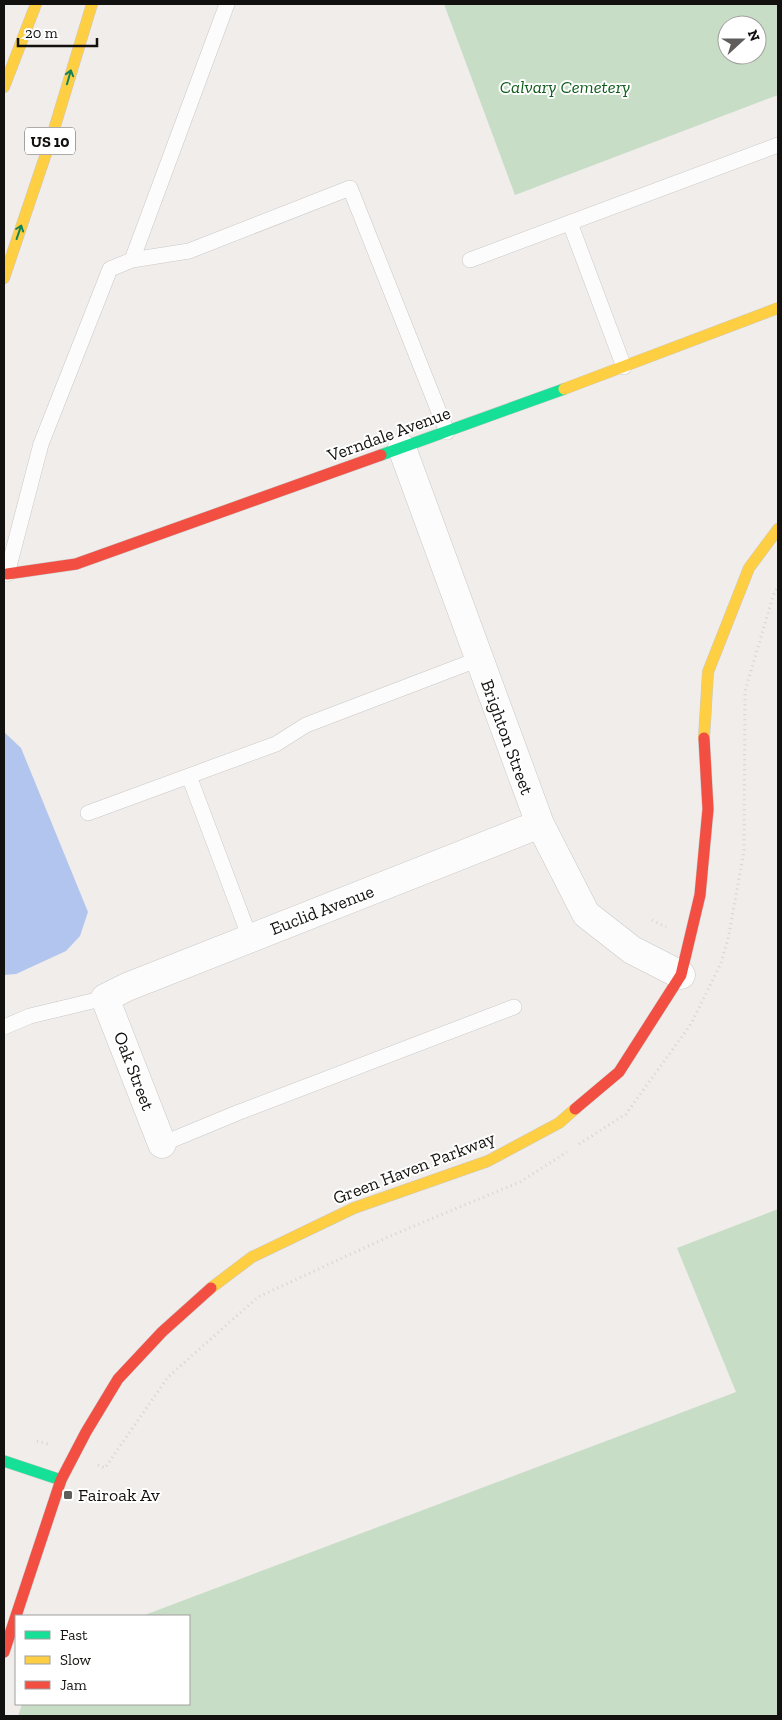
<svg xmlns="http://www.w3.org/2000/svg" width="782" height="1720" font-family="'Zilla Slab',serif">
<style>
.green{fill:#c8ddc6;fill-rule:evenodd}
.water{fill:#b2c5ee}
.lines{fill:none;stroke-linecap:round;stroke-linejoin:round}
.lane-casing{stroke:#cac8c7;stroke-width:16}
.street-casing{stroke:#cac8c7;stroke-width:29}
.fast-casing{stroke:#cac8c7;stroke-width:12}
.slow-casing{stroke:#cac8c7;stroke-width:12}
.jam-casing{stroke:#cac8c7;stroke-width:12}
.path{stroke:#d5d4d4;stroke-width:3;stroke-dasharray:1 4;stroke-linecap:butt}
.lane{stroke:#fdfcfc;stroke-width:15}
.street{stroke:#fdfcfc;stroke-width:28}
.fast{stroke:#16e098;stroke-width:11}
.slow{stroke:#ffcf43;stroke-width:11}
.jam{stroke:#f24e42;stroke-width:11}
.oneway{stroke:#14835a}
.poi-dot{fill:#605e5c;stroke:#fff;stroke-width:2}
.labels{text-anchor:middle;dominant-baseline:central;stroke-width:4;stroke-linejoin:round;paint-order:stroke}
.shield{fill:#fff;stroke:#595857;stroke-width:1}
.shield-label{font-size:16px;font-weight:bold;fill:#12110f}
.park-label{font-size:18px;font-style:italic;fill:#0f5c1b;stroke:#fff}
.street-label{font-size:18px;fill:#12110f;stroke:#fff}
.poi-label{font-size:18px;fill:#12110f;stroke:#fff;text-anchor:start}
</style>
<rect width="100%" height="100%" fill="#f0edeb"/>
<path class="green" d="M 444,4 L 778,4 L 778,95 L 515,195 ZM 727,25 L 757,25 L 757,55 L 727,55 Z
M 778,1209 L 778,1716 L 18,1716 L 22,1704 L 189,1704 L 189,1616 L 142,1616 L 736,1392 L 677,1248 Z"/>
<path class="water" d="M 4,732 L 21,748 L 88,912 L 80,936 L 66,951 L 16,974 L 4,975 Z"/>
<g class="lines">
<g class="lane-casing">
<path id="lane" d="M 570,223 L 624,367
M 132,260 L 189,251 L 350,188 L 447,432
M 470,260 L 778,145
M 7,574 L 41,444 L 110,269 L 132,260 L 227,4
M 189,776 L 250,938
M 88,813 L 276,744 L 306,725 L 479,659
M 4,1027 L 30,1016 L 105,998
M 162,1144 L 237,1113 L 514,1007"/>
</g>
<g class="street-casing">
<path id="street" d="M 402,448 L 540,824 L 586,914 L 632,950 L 681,975
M 162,1144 L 105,998 L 127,987 L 540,824"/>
</g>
<g class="fast-casing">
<path id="fast" d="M 381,455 L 564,389
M 4,1461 L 61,1480"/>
</g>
<g class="slow-casing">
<path id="slow" d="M 4,87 L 36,4
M 4,278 L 52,136 L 92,4
M 564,389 L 778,308
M 704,738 L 708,672 L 749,568 L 778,529
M 211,1288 L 252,1257 L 354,1208 L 488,1161 L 559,1123 L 575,1109"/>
</g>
<g class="jam-casing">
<path id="jam" d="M 7,574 L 76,564 L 381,455
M 575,1109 L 619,1072 L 681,975 L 700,895 L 708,809 L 704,738
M 4,1652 L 61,1480 L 86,1432 L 118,1379 L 162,1332 L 211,1288"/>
</g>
<path class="path" d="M 652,920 L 666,927
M 579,1144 L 626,1114 L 691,1024 L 721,963 L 728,939 L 744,851 L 745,691 L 774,593 L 778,587
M 37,1441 L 51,1445
M 98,1465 L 105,1468 L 168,1377 L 258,1297 L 390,1236 L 520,1182 L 567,1152"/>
<use href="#lane" class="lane"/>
<use href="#street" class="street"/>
<use href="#fast" class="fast"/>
<use href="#slow" class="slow"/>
<use href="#jam" class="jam"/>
</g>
<defs><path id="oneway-shaft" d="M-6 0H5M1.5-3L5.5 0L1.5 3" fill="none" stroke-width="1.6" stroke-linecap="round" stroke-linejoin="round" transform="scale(1.25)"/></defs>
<g class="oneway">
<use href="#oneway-shaft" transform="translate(69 77) rotate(-74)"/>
<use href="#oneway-shaft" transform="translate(19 232) rotate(-71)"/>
</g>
<rect class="poi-dot" x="63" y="1490" width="10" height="10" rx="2.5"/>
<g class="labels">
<rect class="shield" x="25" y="127.5" width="50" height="27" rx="4"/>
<g class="shield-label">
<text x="50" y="141">US 10</text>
</g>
<g class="park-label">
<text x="565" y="87">Calvary Cemetery</text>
</g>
<g class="street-label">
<text transform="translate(389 434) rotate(-20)">Verndale Avenue</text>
<text transform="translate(507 737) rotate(70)">Brighton Street</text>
<text transform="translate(322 910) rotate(-21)">Euclid Avenue</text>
<text transform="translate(134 1071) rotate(69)">Oak Street</text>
<text transform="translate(414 1168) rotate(-21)">Green Haven Parkway</text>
</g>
<g class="poi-label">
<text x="78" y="1495">Fairoak Av</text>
</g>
</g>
<rect width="782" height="1720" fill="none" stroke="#12110f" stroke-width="10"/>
<rect x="15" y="1615" width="175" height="90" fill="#ffffff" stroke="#a0a09f"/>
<rect x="25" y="1631" width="25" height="8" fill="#16e098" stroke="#a0a09f"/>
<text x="60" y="1640" font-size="15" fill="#12110f">Fast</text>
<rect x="25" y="1656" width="25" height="8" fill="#ffcf43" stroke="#a0a09f"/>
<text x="60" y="1665" font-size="15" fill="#12110f">Slow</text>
<rect x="25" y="1681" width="25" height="8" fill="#f24e42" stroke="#a0a09f"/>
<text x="60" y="1690" font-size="15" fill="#12110f">Jam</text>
<g transform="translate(742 40) rotate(69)"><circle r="24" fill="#ffffff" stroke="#a0a09f"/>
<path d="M0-4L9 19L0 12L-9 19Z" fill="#605e5c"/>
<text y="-8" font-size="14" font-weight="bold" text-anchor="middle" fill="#12110f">N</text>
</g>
<path d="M18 38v8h79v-8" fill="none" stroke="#12110f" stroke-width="2.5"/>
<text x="25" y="38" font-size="15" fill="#12110f" stroke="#ffffff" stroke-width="4" paint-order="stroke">20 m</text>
</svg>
